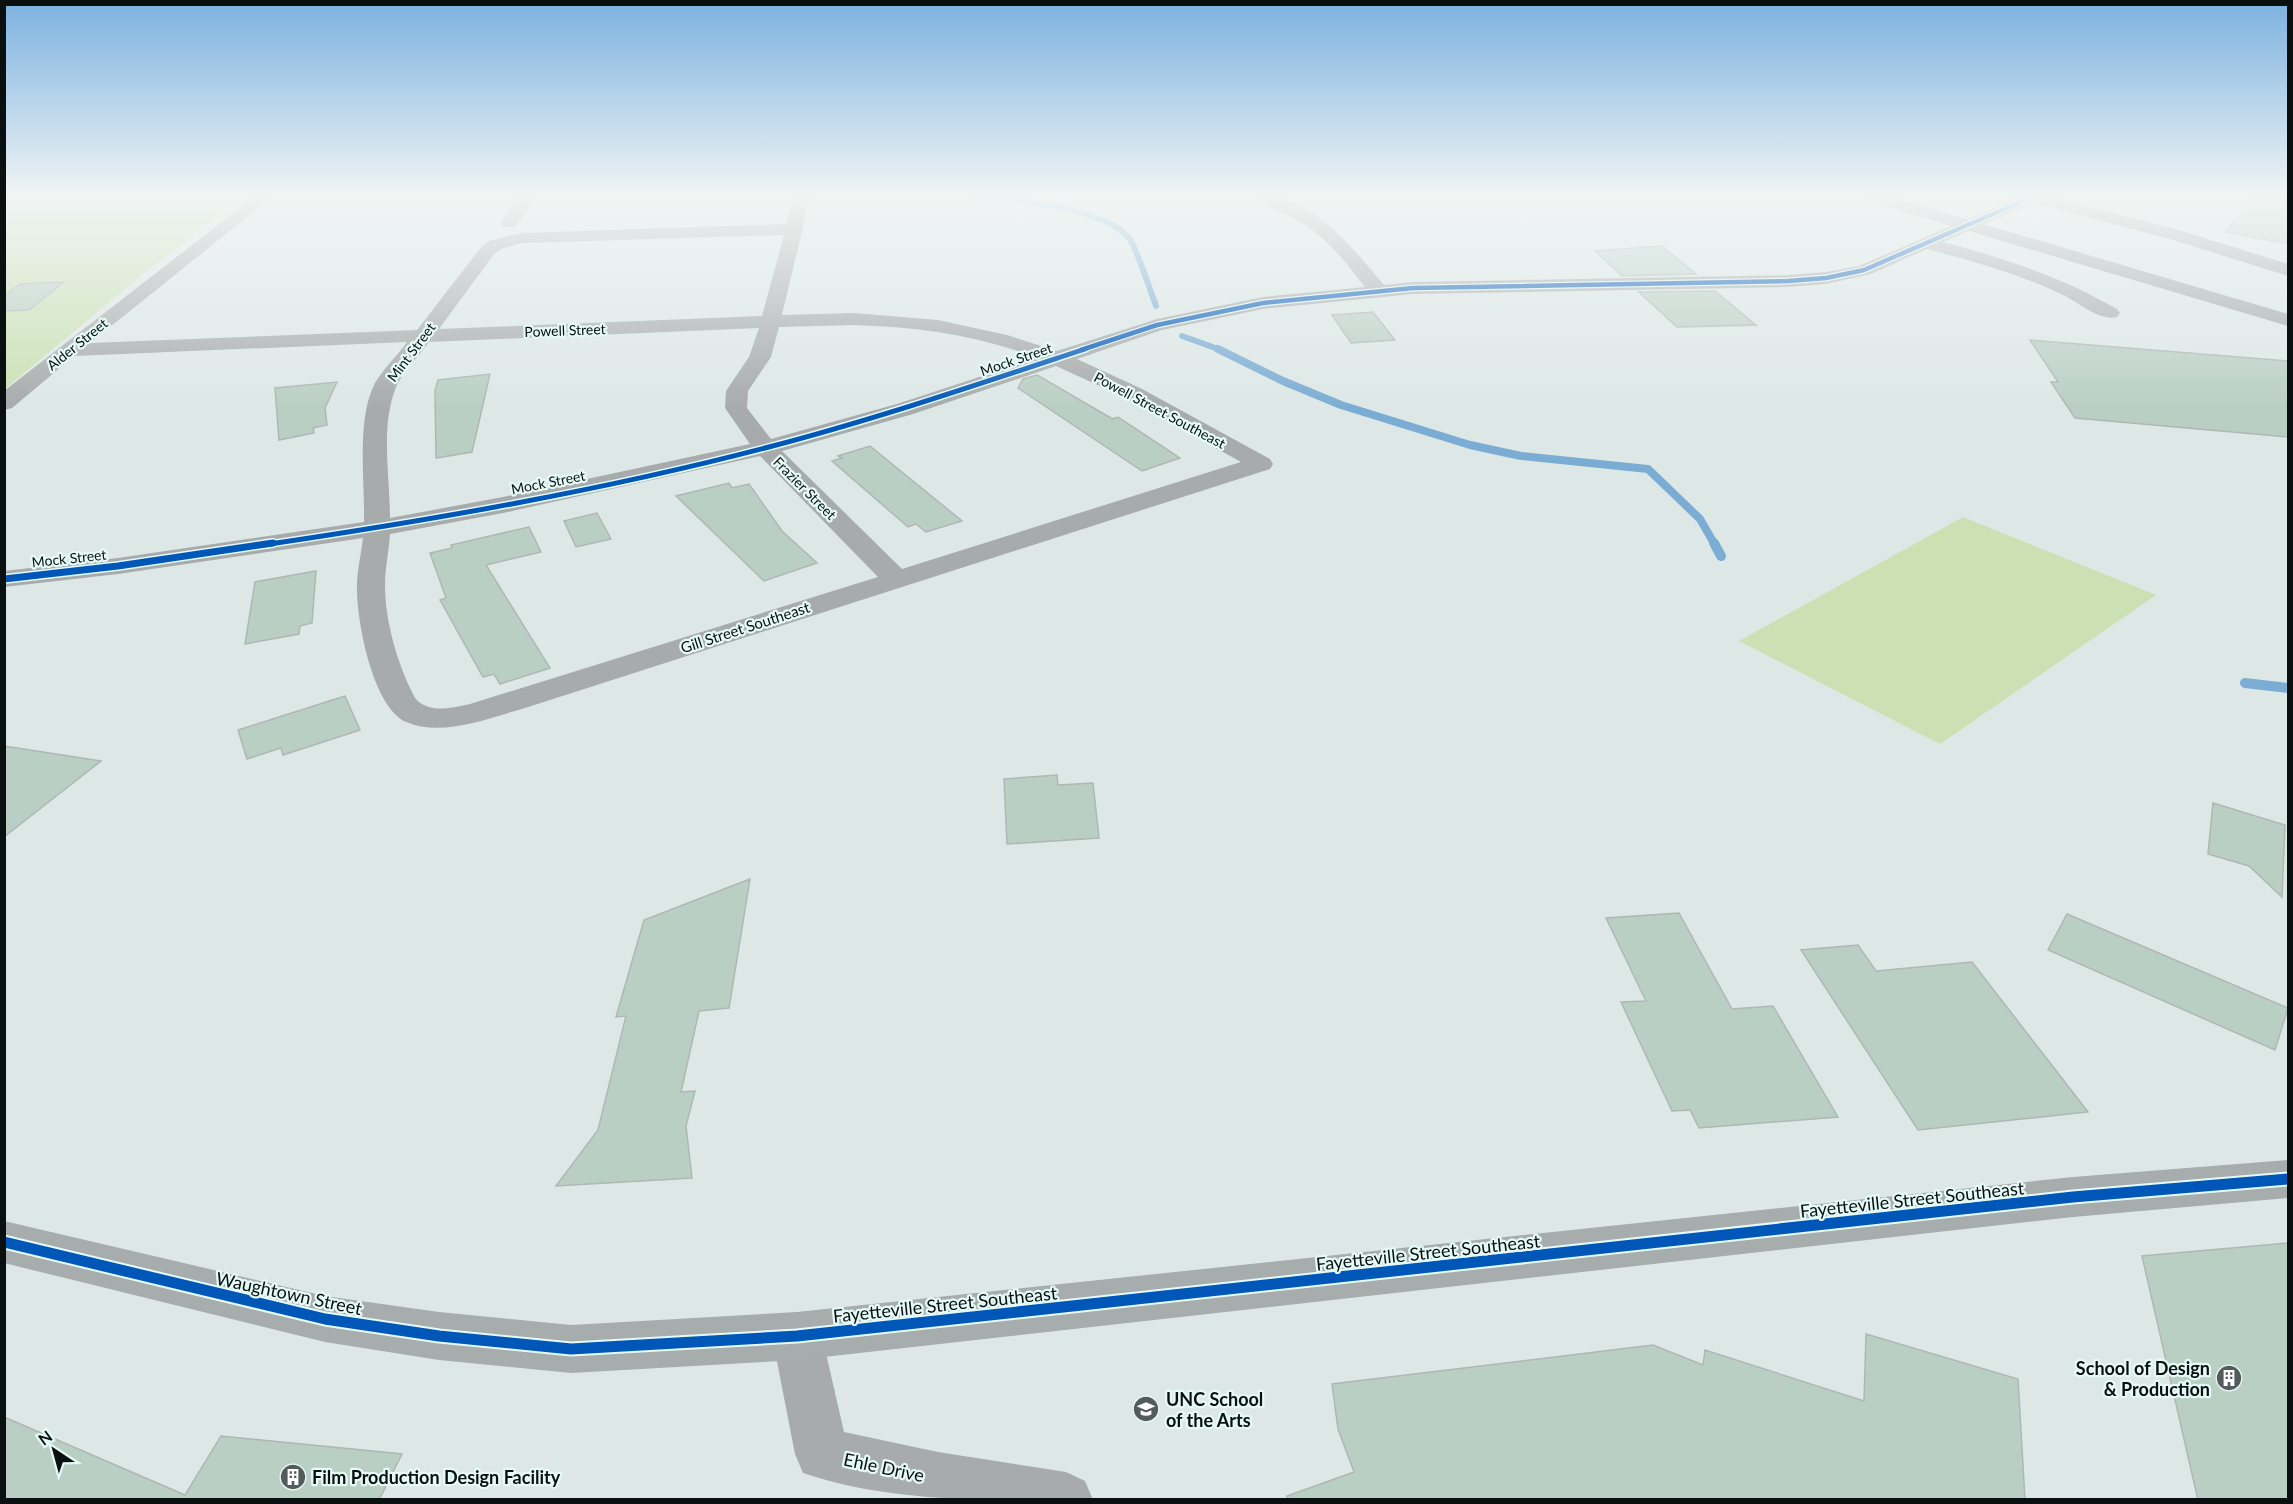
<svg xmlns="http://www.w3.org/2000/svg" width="2293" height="1504" font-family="Lato,sans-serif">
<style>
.green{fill:#cbe1b4}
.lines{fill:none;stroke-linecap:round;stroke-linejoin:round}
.stream-far2{stroke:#7badd4;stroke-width:6}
.stream-far1{stroke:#7badd4;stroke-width:8}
.stream{stroke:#7badd4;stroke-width:10}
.building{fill:#bacfc4;stroke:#afb7b4;stroke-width:1.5}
.minor{fill:#a7abab;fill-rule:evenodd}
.major{fill:#a7acad;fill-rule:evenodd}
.highway{fill:#a2a8a8;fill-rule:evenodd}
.cycleway-far3-casing{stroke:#e5faf7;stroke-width:7}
.cycleway-far2-casing{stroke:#e5faf7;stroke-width:8}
.cycleway-far1-casing{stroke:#e5faf7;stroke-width:10}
.cycleway-casing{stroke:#e5faf7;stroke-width:15}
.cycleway-far3{stroke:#0057b8;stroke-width:4.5}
.cycleway-far2{stroke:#0057b8;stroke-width:5}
.cycleway-far1{stroke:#0057b8;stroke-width:7}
.cycleway{stroke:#0057b8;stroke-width:11}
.labels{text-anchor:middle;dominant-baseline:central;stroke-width:4.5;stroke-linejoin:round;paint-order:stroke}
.far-street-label{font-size:14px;fill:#09100f;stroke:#e5faf7}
.street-label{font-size:15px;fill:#09100f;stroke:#e5faf7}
.near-street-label{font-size:18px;fill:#09100f;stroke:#e5faf7}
.near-poi-label{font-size:18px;font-weight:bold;fill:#09100f;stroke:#e5faf7;text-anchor:start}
</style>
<rect width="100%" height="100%" fill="#dde8e6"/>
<path class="green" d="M 5,197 L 242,197 L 144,273 L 5,389 Z
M 1963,517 L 2156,595 L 1940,744 L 1739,641 Z"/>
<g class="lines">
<path class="stream-far2" d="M 972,197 C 1012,200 1102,206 1129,238 C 1136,246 1151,293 1156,306
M 1182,336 L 1221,350"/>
<path class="stream-far1" d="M 1218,349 L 1283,381 L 1341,405 L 1470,445 L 1521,456 L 1648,469 L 1700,519 L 1715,545"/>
<path class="stream" d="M 1714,543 L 1721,556
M 2245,683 L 2288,688"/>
</g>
<path class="building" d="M 2256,197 L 2289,197 L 2289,244 L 2225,232 Z
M 1662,246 L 1696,274 L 1622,276 L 1595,251 Z
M 64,282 L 29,310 L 4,311 L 4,296 L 20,284 Z
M 1715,291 L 1756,325 L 1677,327 L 1639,292 Z
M 1373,312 L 1395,340 L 1351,343 L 1332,315 Z
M 2030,340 L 2289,361 L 2289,437 L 2075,418 L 2051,382 L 2058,382 Z
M 490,374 L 472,452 L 436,458 L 435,390 L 438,380 Z
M 1037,375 L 1104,414 L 1113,419 L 1118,417 L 1180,458 L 1142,471 L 1018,388 L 1023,379 Z
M 337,382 L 325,408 L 327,425 L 313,428 L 314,433 L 279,440 L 275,388 Z
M 870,446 L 962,521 L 926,532 L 916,524 L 908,527 L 832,461 L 842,458 L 838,456 Z
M 729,483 L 732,488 L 749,484 L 782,531 L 817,563 L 764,581 L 676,496 Z
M 597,513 L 611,539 L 576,547 L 564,521 Z
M 529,527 L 541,552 L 486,565 L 550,668 L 500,684 L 494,674 L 483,677 L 440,600 L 446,598 L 430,553 L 452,548 L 451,545 Z
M 316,571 L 312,623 L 300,626 L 299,634 L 245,644 L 255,582 Z
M 345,696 L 360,730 L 283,755 L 281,748 L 247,759 L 238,730 Z
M 4,746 L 101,761 L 4,837 Z
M 1057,775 L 1058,785 L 1093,783 L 1099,838 L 1007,844 L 1004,779 Z
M 2213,803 L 2285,825 L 2282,897 L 2249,866 L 2208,854 Z
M 750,879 L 729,1008 L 699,1011 L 681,1092 L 695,1091 L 686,1126 L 692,1178 L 556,1186 L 598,1130 L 626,1016 L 616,1017 L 644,920 Z
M 1679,913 L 1732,1009 L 1773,1006 L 1838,1117 L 1699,1128 L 1690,1110 L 1672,1111 L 1621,1002 L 1646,1001 L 1606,918 Z
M 2067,914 L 2288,1008 L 2275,1050 L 2048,950 Z
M 1858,945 L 1876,971 L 1972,962 L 2088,1112 L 1918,1130 L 1801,950 Z
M 2289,1243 L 2289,1500 L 2198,1500 L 2142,1256 Z
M 1866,1334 L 2018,1379 L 2025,1500 L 1288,1500 L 1287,1496 L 1354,1472 L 1338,1429 L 1332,1384 L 1653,1345 L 1703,1365 L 1705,1350 L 1864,1401 Z
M 4,1417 L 185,1495 L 221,1436 L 402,1454 L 379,1500 L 4,1500 Z"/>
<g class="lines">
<path class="minor" d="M 254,197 L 272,197 L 90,343 L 417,330 L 482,246 L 489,241 L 521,233 L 786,224 L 794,197 L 810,197 L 782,315 L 854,313 L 938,320 L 1007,335 L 1057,351 L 1157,319 L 1263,297 L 1365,287 C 1348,265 1330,242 1307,226 C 1295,217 1260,205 1254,197 C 1261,197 1270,196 1277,197 C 1318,204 1359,255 1384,285 L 1413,282 L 1788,275 L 1826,272 L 1859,266 L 2018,197 L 2051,197 L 2182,231 L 2288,264 L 2288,276 L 2170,239 L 2033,203 L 1943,242 C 2004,258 2062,277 2117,309 L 2120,313 L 2117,317 C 2100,321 2082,305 2067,297 C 2023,275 1975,262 1927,249 L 1871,274 L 1826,284 L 1788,287 L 1413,294 L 1263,309 L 1162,330 L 1077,359 L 1142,389 L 1270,459 L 1273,464 L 1270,469 L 522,709 C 486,719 442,737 406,722 C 373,707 358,625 357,593 C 356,574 361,556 363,538 L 118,574 L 4,587 L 4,571 L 118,558 L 364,522 C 365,482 356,419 375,383 C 383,369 397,356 407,342 L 74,356 L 12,408 L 4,410 L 4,391 ZM 784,235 L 762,316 L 439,329 L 494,254 L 501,249 L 522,243 ZM 854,325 C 917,327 978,335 1037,358 L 897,404 L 771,439 L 747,408 L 748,391 L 771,357 L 779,327 ZM 759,328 L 749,357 L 726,391 L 725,408 L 750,444 L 503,497 L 390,518 C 390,476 380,427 396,387 C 403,371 419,356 429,342 ZM 1056,366 L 1126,398 L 1241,462 L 902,569 L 782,451 L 913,414 ZM 760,456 L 878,577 L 470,704 C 452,708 428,714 415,698 C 398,666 385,622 385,585 C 385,568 389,551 390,534 L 503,513 Z
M 520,197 L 537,197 L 515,227 L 503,227 L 500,223 Z
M 797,1312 L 815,1319 L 822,1336 L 844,1432 L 938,1452 L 1066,1472 L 1085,1481 L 1093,1500 C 997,1500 894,1504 803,1473 L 795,1454 L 772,1336 L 779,1319 Z"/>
<path class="major" d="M 2288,1160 L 2288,1198 L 2073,1217 L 797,1360 L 571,1373 L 439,1360 L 325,1342 L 4,1263 L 4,1221 L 325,1296 L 439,1312 L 571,1325 L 797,1312 L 2073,1177 Z"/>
<path class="highway" d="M 1866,197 L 1892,197 L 2288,314 L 2288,326 L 1868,201 Z"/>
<g class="cycleway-far3-casing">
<path id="cycleway-far3" d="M 1081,350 L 1157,325 L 1263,303 L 1413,288 L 1788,281 L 1826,278 L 1864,270 L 2032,197"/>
</g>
<g class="cycleway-far2-casing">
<path id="cycleway-far2" d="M 263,545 C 432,520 600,491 765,448 C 873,420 979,384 1085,349"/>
</g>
<g class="cycleway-far1-casing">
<path id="cycleway-far1" d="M 4,579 L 118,566 L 273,543"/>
</g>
<g class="cycleway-casing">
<path id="cycleway" d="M 4,1242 L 325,1319 L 439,1336 L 571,1349 L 797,1336 L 2073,1197 L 2288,1179"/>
</g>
<use href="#cycleway-far3" class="cycleway-far3"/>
<use href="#cycleway-far2" class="cycleway-far2"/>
<use href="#cycleway-far1" class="cycleway-far1"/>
<use href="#cycleway" class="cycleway"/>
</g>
<linearGradient id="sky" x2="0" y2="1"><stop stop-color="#7cb1e0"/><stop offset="0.48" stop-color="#f0f5f4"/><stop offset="1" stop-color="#f0f5f4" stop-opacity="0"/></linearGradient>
<rect width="2293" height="408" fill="url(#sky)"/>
<defs>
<g id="building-disc" transform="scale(1.35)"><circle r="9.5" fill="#535c5a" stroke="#e5faf7"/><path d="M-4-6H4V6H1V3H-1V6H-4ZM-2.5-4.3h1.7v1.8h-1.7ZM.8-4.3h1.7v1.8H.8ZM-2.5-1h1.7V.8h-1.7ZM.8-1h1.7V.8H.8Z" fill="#fff"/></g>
<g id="university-disc" transform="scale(1.35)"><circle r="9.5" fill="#535c5a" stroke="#e5faf7"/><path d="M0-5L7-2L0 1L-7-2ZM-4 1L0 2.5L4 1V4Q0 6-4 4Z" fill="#fff"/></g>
</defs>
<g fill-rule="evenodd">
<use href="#building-disc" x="2229" y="1378"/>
<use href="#university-disc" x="1146" y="1409"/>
<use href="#building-disc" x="293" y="1477"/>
</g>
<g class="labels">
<g class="far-street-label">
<text transform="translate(565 330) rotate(-2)">Powell Street</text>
<text transform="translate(77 344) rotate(-39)">Alder Street</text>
<text transform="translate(411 352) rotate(-53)">Mint Street</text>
<text transform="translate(1016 359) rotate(-19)">Mock Street</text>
<text transform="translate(1160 410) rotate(28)">Powell Street Southeast</text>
<text transform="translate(548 482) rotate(-11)">Mock Street</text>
<text transform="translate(805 488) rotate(45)">Frazier Street</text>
<text transform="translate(69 558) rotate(-6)">Mock Street</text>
</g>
<g class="street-label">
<text transform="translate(745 627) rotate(-18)">Gill Street Southeast</text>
</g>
<g class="near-street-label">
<text transform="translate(1912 1199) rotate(-6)">Fayetteville Street Southeast</text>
<text transform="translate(1428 1252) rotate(-6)">Fayetteville Street Southeast</text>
<text transform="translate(289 1293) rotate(12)">Waughtown Street</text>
<text transform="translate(945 1304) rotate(-6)">Fayetteville Street Southeast</text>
<text transform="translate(884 1467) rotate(12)">Ehle Drive</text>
</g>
<g class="near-poi-label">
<text x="2210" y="1368" text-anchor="end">School of Design<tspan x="2210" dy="21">&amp; Production</tspan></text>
<text x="1166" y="1399">UNC School<tspan x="1166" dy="21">of the Arts</tspan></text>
<text x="312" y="1477">Film Production Design Facility</text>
</g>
</g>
<rect width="2293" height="1504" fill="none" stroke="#09100f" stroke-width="12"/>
<g transform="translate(54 1450) rotate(324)" stroke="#e5faf7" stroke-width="4.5" paint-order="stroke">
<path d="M0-4.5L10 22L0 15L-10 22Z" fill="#09100f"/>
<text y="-9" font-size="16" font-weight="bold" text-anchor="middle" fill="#09100f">N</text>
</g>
</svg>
